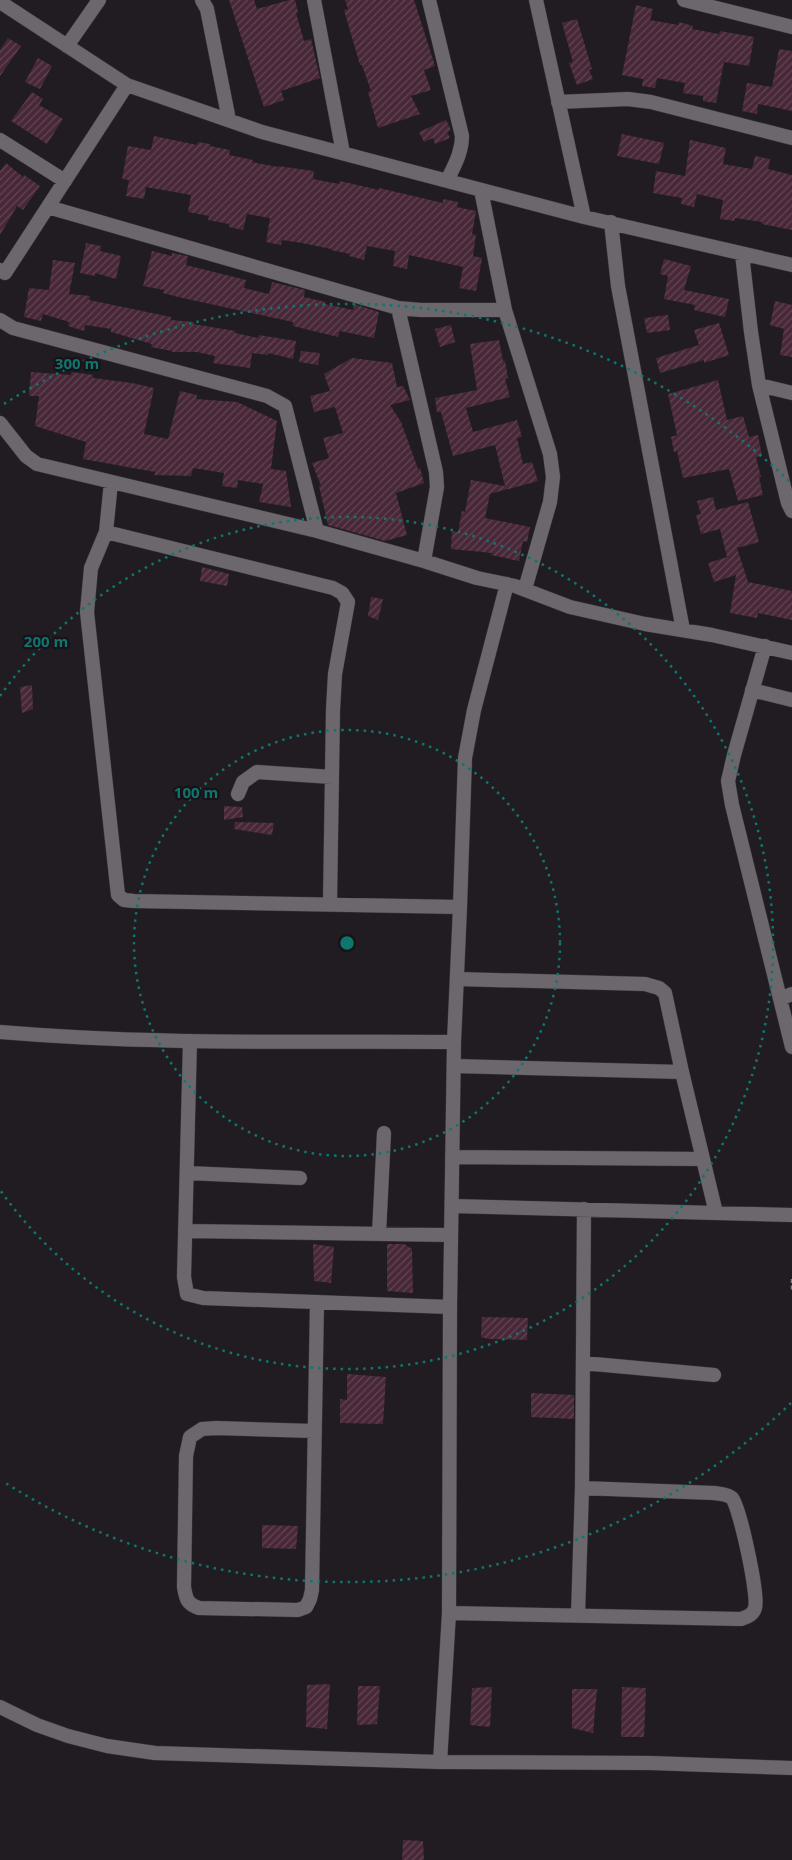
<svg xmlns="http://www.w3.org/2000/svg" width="792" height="1860" font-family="'Open Sans',sans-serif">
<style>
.building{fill:url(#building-hatch)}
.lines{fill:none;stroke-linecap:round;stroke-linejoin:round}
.street-casing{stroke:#3a373b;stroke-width:15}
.path{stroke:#837f84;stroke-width:2.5;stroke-dasharray:4 2.5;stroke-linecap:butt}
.street{stroke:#6b676d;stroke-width:14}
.ring{fill:none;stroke:#0f766e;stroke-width:2.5;stroke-dasharray:2.5 5}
.centre{fill:#0f766e;stroke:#171318;stroke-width:2.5}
.ring-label{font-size:15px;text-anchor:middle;font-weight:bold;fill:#0f766e;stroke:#171318;stroke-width:4.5;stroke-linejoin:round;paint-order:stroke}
</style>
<defs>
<pattern id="building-hatch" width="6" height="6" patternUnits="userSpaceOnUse" patternTransform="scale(1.25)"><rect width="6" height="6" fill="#472738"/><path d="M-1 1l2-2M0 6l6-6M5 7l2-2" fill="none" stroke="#624655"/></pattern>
</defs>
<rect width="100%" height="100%" fill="#201c22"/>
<path class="building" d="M 229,0 L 254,0 L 257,9 L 289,0 L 295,0 L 298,12 L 296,13 L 304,41 L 311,39 L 320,78 L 281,91 L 284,100 L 264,107 Z
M 345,0 L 414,0 L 435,66 L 424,70 L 431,90 L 411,96 L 420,114 L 378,128 L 368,92 L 371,91 L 362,65 L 360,65 L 344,10 L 348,9 Z
M 636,5 L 653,9 L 650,20 L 678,25 L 679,22 L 693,26 L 692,29 L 719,34 L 720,31 L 754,37 L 749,66 L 724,62 L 716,103 L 703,101 L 703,96 L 683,93 L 685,83 L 657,78 L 655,88 L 642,86 L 643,79 L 622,75 Z
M 577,19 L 592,69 L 589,70 L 593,79 L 577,85 L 569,63 L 573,62 L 562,23 Z
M 8,38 L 21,46 L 0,76 L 0,50 Z
M 779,49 L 792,51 L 792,111 L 758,104 L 757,114 L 742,111 L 747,83 L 772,87 Z
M 38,58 L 52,66 L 40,89 L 25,82 Z
M 32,92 L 43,99 L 39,105 L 63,119 L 47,144 L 11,121 Z
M 446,120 L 451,130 L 447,132 L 450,138 L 435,144 L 433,138 L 424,142 L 419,132 Z
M 622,134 L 664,143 L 659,164 L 617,156 Z
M 154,136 L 197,145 L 198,142 L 210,144 L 210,146 L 230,150 L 229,155 L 253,160 L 252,162 L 278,167 L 278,166 L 314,171 L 313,179 L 339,184 L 340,181 L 379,190 L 379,188 L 443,203 L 443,199 L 458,202 L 457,207 L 476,211 L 472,234 L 476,235 L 473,256 L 482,258 L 476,291 L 459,288 L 463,267 L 409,255 L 407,269 L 393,266 L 395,251 L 367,246 L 364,260 L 349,256 L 350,254 L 331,250 L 331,249 L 302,243 L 282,240 L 281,245 L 266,242 L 270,218 L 247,214 L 243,230 L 229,227 L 229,224 L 208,220 L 209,216 L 188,212 L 191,195 L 146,187 L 144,199 L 126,196 L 129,180 L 122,179 L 128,146 L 151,150 Z
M 690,140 L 726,148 L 723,164 L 752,169 L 755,156 L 770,159 L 768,169 L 792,175 L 792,230 L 762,224 L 762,222 L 735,218 L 735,221 L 720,219 L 723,200 L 697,194 L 694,207 L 681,204 L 682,198 L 653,193 L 656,171 L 685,176 Z
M 6,163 L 23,177 L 24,175 L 40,186 L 23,210 L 17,206 L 0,235 L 0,171 Z
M 86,243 L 101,246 L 100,251 L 121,256 L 116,279 L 95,273 L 95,276 L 80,273 Z
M 152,251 L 172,256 L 172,253 L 188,256 L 186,265 L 246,280 L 244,288 L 269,294 L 272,282 L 305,290 L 304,297 L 326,302 L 325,304 L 353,310 L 354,304 L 379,312 L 374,338 L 340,331 L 338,337 L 301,328 L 293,326 L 293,322 L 178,297 L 163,293 L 164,290 L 143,286 Z
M 664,259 L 691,266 L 684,290 L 729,299 L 725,317 L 694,310 L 695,305 L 664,299 L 668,276 L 660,274 Z
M 53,260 L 75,263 L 69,294 L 90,296 L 89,300 L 171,317 L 171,320 L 194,322 L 193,324 L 235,331 L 235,333 L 258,338 L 259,335 L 296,341 L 293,359 L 268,353 L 268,355 L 252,353 L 250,368 L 213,363 L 215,356 L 197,352 L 172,352 L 172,351 L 151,347 L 152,344 L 111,332 L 111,329 L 85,325 L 84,331 L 68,326 L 69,322 L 43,314 L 41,321 L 24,317 L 29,288 L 49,290 Z
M 775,301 L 792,305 L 792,357 L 780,355 L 784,329 L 770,325 Z
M 668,315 L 670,330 L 647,333 L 644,318 Z
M 719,323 L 729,355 L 704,363 L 704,360 L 660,373 L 656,358 L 699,345 L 694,330 Z
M 451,325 L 455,342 L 440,347 L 435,329 Z
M 499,340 L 503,361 L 505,361 L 508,378 L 505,379 L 510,397 L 466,408 L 473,432 L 517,420 L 522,437 L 517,438 L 523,464 L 532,462 L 538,481 L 490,494 L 485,518 L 530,527 L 527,542 L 523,541 L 519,561 L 491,555 L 492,553 L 451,549 L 452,531 L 458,532 L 462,511 L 465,512 L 471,480 L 505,486 L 495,445 L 453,456 L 441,412 L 437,412 L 435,398 L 477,390 L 470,344 Z
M 301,351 L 320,353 L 318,365 L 299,362 Z
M 352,358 L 392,363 L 397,387 L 403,386 L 410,400 L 390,405 L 401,422 L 418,469 L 420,468 L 424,483 L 396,493 L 407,535 L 385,541 L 328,525 L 319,486 L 321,486 L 312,463 L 329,458 L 323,438 L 343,433 L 335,407 L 314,412 L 310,396 L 330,391 L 324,374 Z
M 31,372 L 71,375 L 72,372 L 93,375 L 93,378 L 132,383 L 154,388 L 144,434 L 168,439 L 180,391 L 197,395 L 196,399 L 237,402 L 277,421 L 271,469 L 286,471 L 291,507 L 259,502 L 263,484 L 238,480 L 237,488 L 222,486 L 224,473 L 193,468 L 191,476 L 154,475 L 155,472 L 83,459 L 86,442 L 35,426 L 39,396 L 29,396 Z
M 718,380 L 727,420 L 743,416 L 749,437 L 758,435 L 762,456 L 756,457 L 761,477 L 759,477 L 763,495 L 738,501 L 729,469 L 683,478 L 677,451 L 674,452 L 671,437 L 677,435 L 668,394 Z
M 713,497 L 716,510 L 748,502 L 759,542 L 737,548 L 748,582 L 792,591 L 792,620 L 758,613 L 757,618 L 730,613 L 736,575 L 714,582 L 708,563 L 727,557 L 720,529 L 701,534 L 696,515 L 701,514 L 697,501 Z
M 202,567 L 229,574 L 227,586 L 200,581 Z
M 371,597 L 383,599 L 378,620 L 368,616 Z
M 32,685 L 33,709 L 22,713 L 20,687 Z
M 224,806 L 242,807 L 243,817 L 224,820 Z
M 235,822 L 274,823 L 272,835 L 234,829 Z
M 313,1244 L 334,1247 L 331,1283 L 314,1281 Z
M 387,1244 L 404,1244 L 412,1249 L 413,1293 L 387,1291 Z
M 482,1317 L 528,1318 L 527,1340 L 489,1339 L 481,1337 Z
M 347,1374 L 386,1377 L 383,1424 L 340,1423 L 340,1399 L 347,1400 Z
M 531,1393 L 574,1395 L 574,1419 L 531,1417 Z
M 262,1525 L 298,1526 L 296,1549 L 262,1548 Z
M 330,1684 L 327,1729 L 306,1727 L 307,1685 Z
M 358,1686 L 380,1686 L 377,1724 L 357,1725 Z
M 492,1687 L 490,1727 L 470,1725 L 472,1688 Z
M 622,1687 L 646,1688 L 644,1737 L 621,1737 Z
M 572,1689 L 597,1689 L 593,1733 L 572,1728 Z
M 403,1840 L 423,1841 L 424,1860 L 402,1860 Z"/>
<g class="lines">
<g class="street-casing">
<path id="street" d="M 202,0 L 207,9 L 229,120
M 314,0 L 343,153
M 429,0 L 462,136 C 462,153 454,166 447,181
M 536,0 L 584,217
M 684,0 L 792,27
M 0,2 L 127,85 L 262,132 L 584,217 L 792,265
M 67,46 L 99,0
M 558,102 L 628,99 L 651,102 L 792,138
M 0,140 L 65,181
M 481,190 L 505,310 L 550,454 L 553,477 L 550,502 L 525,589
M 48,207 L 398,308 L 421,310 L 505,310
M 611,222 L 618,286 L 683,630
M 742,254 L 751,332 L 759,385 L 788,503 L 792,511
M 0,270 L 5,273 L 127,85
M 398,308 L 436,472 L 437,487 L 424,561
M 0,320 L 13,328 L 267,396 L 285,406 L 317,531
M 759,385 L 792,393
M 0,423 L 26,456 L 37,464 L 317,531 L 424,561 L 477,578 L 515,586 L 570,607 L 645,624 L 712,635 L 792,653
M 111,482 L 106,532 L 91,568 L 87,612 L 118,895 L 124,900 L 134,901 L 460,907
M 106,532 L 333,588 L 342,593 L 348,602 L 335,674 L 333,710 L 330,903
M 765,646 L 734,755 L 728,781 L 732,805 L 792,1047
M 752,690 L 792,700
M 238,794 L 243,782 L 257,772 L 332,777
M 457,979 L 645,984 L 659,988 L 665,993 L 682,1072 L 716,1213
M 780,999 L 792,994
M 0,1032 C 151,1045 303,1041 454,1042
M 190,1041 L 184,1277 L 187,1294 L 203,1298 L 450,1307
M 454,1066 L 682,1072
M 452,1157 L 703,1159
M 187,1173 L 300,1178
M 452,1206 L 792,1215
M 185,1231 L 451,1235
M 379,1234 L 384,1133
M 583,1363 L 714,1375
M 314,1431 L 216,1428 L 202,1429 L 190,1437 L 186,1456 L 184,1587 C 186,1599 187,1604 199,1608 L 298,1610 L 306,1607 L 310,1599 L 312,1590 L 317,1302
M 582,1488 L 584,1209
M 449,1613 L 741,1619 C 747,1617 753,1615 755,1608 C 759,1596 740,1508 732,1498 C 727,1494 720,1494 714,1493 L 582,1488 L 578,1615
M 0,1707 L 37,1725 L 68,1736 L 107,1746 L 155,1753 L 440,1762 L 651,1763 L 792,1768
M 440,1762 L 449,1613 L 450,1307 L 454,1042 L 460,907 L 465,758 L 474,710 L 507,584"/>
</g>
<path class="path" d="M 792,1279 L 792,1292"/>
<use href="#street" class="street"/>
</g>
<g class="ring">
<circle cx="347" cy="943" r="213"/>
<path d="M0 696A426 426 0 1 1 0 1190"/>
<path d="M791 1403A639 639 0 0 1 4 1482M4 404A639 639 0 0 1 791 483"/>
</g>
<circle cx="347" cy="943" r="8" class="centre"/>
<g class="ring-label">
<text x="77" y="369">300 m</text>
<text x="46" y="647">200 m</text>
<text x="196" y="798">100 m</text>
</g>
</svg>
